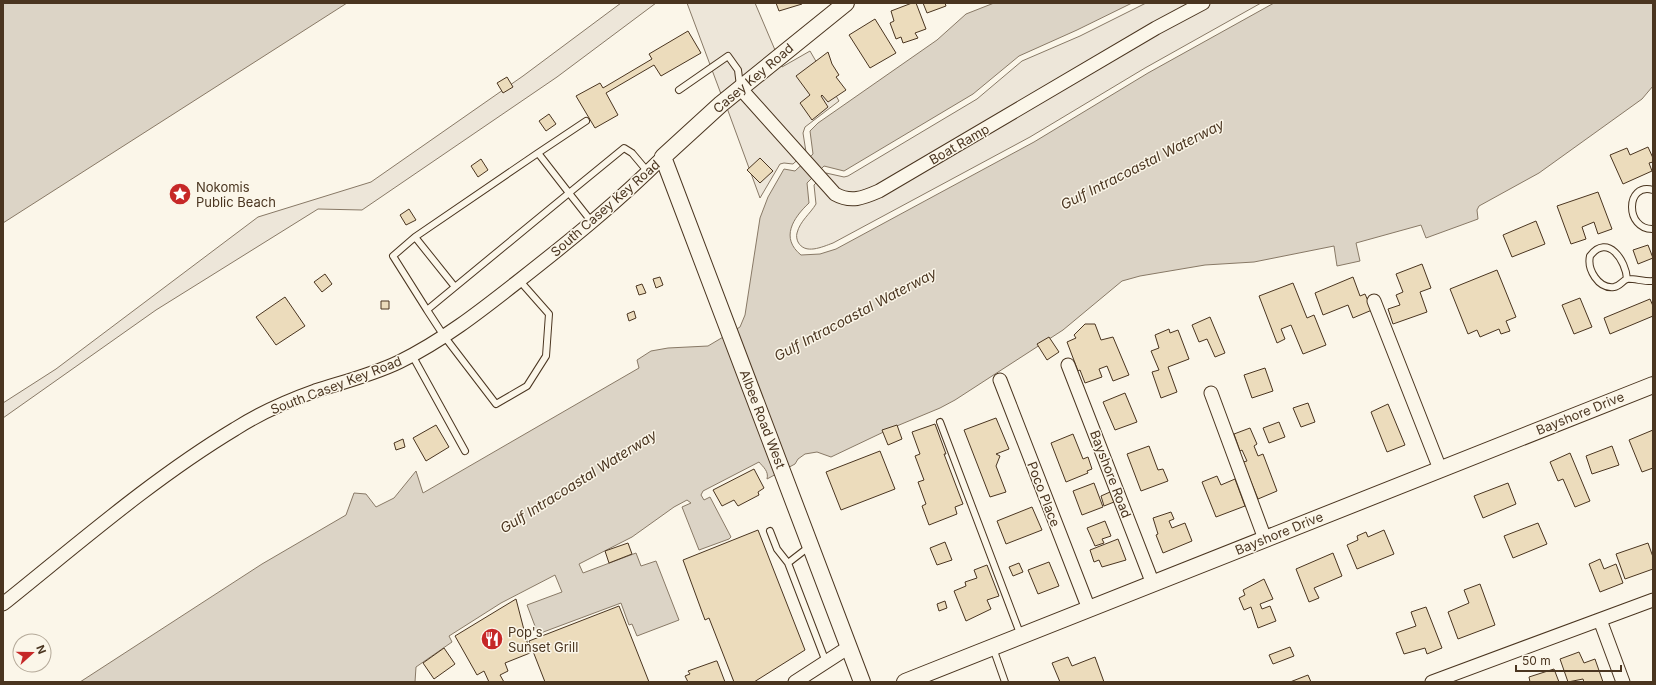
<svg xmlns="http://www.w3.org/2000/svg" width="1656" height="685" font-family="Inter,sans-serif">
<style>
.green{fill:#ede6d9;stroke:#887966}
.water{fill:#dcd4c6;stroke:#887966}
.building{fill:#ecdcbc;stroke:#4a3520}
.lines{fill:none;stroke-linecap:round;stroke-linejoin:round}
.service-casing{stroke:#4a3520;stroke-width:8}
.minor-casing{stroke:#4a3520;stroke-width:15}
.tertiary-casing{stroke:#4a3520;stroke-width:18}
.service{stroke:#fbf6e9;stroke-width:6}
.minor{stroke:#fbf6e9;stroke-width:13}
.tertiary{stroke:#fbf6e9;stroke-width:16}
.labels{text-anchor:middle;dominant-baseline:central;stroke-width:3;stroke-linejoin:round;paint-order:stroke}
.street-label{font-size:13px;fill:#4a3520;stroke:#fbf6e9}
.poi-label{font-size:13px;fill:#4a3520;stroke:#fbf6e9;text-anchor:start}
.water-label{font-size:14px;font-style:italic;fill:#4a3520;stroke:#fbf6e9}
</style>
<rect width="100%" height="100%" fill="#fbf6e9"/>
<path class="green" d="M 621,3 L 656,3 L 557,77 L 362,210 L 318,209 L 156,310 L 3,418 L 3,403 L 56,369 L 258,217 L 371,182 L 523,76 Z
M 687,3 L 755,3 L 775,50 L 721,94 Z
M 1146,3 L 1261,3 L 1145,68 L 1030,137 L 833,243 C 822,247 805,255 798,242 C 797,240 796,236 797,233 C 800,221 810,214 816,204 L 814,185 L 826,173 L 844,177 L 848,176 L 977,99 L 1022,61 L 1080,36 Z
M 810,51 L 839,101 L 805,127 L 803,133 L 806,152 L 793,164 L 784,163 L 780,164 L 760,198 L 727,108 L 781,64 L 782,67 Z"/>
<path class="water" d="M 3,3 L 347,3 L 3,223 Z
M 994,3 L 1132,3 L 1077,30 L 1019,56 L 973,94 L 844,171 L 824,166 L 807,183 L 809,203 C 793,218 780,238 801,255 L 820,254 L 836,249 L 1034,142 L 1148,73 L 1274,3 L 1653,3 L 1653,86 L 1642,99 L 1539,173 L 1479,206 L 1477,210 L 1478,219 L 1426,238 L 1421,225 L 1356,243 L 1360,261 L 1337,266 L 1334,246 L 1254,262 L 1205,265 L 1140,276 L 1122,281 L 1063,330 L 955,400 L 940,408 L 892,428 L 831,457 L 817,452 L 805,454 L 798,459 L 795,464 L 767,479 C 769,471 763,467 759,462 L 703,491 L 701,495 L 704,500 L 710,497 L 731,537 L 729,539 L 699,550 L 682,507 L 691,503 L 687,500 L 674,507 L 632,537 L 579,564 L 583,573 L 636,553 L 641,566 L 656,561 L 679,620 L 637,636 L 632,624 L 629,625 L 621,603 L 538,634 L 527,605 L 562,592 L 555,575 L 501,603 L 449,636 L 452,642 L 416,667 L 415,682 L 80,682 L 262,564 L 346,515 L 354,493 L 366,494 L 376,507 L 394,498 L 416,471 L 423,493 L 639,368 L 637,360 L 651,351 L 668,348 L 708,346 L 740,327 L 745,315 L 760,218 L 768,197 L 784,169 L 795,171 L 813,154 L 810,131 L 818,123 L 937,40 L 966,14 Z"/>
<path class="building" d="M 776,3 L 802,3 L 802,4 L 779,11 Z
M 912,3 L 916,3 L 926,29 L 915,33 L 918,38 L 903,43 L 901,37 L 896,39 L 890,23 L 894,21 L 891,11 Z
M 923,3 L 945,3 L 946,6 L 927,13 Z
M 875,19 L 896,53 L 870,68 L 849,35 Z
M 688,31 L 701,53 L 661,76 L 654,65 L 606,93 L 618,115 L 595,128 L 576,96 L 600,83 L 603,88 L 652,59 L 649,54 Z
M 828,52 L 832,64 L 839,75 L 836,77 L 846,90 L 828,102 L 822,95 L 821,96 L 828,107 L 812,120 L 800,103 L 810,95 L 796,76 Z
M 507,77 L 513,87 L 503,93 L 497,83 Z
M 549,114 L 556,124 L 546,131 L 539,121 Z
M 1648,147 L 1653,158 L 1653,162 L 1649,163 L 1652,171 L 1623,184 L 1610,155 L 1627,148 L 1630,155 Z
M 760,158 L 773,171 L 760,183 L 747,170 Z
M 481,159 L 488,170 L 478,177 L 471,166 Z
M 1598,192 L 1612,229 L 1598,234 L 1594,222 L 1582,227 L 1586,239 L 1571,244 L 1557,206 Z
M 409,209 L 416,220 L 406,225 L 400,215 Z
M 1536,221 L 1545,244 L 1512,257 L 1503,235 Z
M 1648,245 L 1653,258 L 1638,264 L 1633,250 Z
M 1422,264 L 1431,288 L 1420,292 L 1427,312 L 1393,324 L 1388,309 L 1400,305 L 1396,295 L 1403,292 L 1396,274 Z
M 1497,270 L 1516,317 L 1506,321 L 1510,331 L 1501,334 L 1499,329 L 1480,337 L 1477,330 L 1468,334 L 1450,289 Z
M 325,274 L 332,284 L 322,292 L 314,282 Z
M 660,277 L 663,285 L 656,288 L 653,279 Z
M 1353,277 L 1360,296 L 1365,294 L 1372,310 L 1353,318 L 1348,305 L 1323,315 L 1315,293 Z
M 1293,283 L 1307,318 L 1314,315 L 1326,345 L 1303,354 L 1291,325 L 1281,329 L 1285,339 L 1277,343 L 1259,296 Z
M 642,284 L 646,293 L 639,295 L 636,286 Z
M 285,297 L 305,326 L 276,345 L 256,317 Z
M 1580,298 L 1592,327 L 1574,334 L 1562,305 Z
M 1650,299 L 1653,306 L 1653,316 L 1610,334 L 1604,318 Z
M 381,301 L 389,301 L 389,309 L 381,309 Z
M 634,311 L 636,318 L 629,321 L 627,314 Z
M 1210,317 L 1225,353 L 1215,357 L 1207,339 L 1199,342 L 1192,325 Z
M 1085,324 L 1095,324 L 1101,340 L 1113,337 L 1129,375 L 1113,381 L 1107,366 L 1099,369 L 1102,377 L 1085,383 L 1080,370 L 1078,371 L 1067,342 L 1076,338 L 1074,335 Z
M 1169,329 L 1170,333 L 1178,330 L 1189,359 L 1168,367 L 1177,392 L 1161,398 L 1152,372 L 1159,370 L 1151,351 L 1159,348 L 1155,335 Z
M 1049,337 L 1059,352 L 1047,360 L 1037,344 Z
M 1265,368 L 1273,391 L 1252,398 L 1244,375 Z
M 1125,393 L 1137,422 L 1115,430 L 1103,402 Z
M 1308,403 L 1315,422 L 1301,427 L 1293,408 Z
M 1388,404 L 1405,445 L 1387,452 L 1371,412 Z
M 996,418 L 1009,449 L 996,454 L 1000,456 L 996,466 L 1006,492 L 990,497 L 964,430 Z
M 1279,422 L 1285,437 L 1269,443 L 1263,428 Z
M 935,424 L 946,454 L 944,454 L 963,504 L 955,507 L 957,514 L 929,525 L 922,506 L 926,504 L 918,482 L 924,480 L 915,456 L 920,454 L 912,432 Z
M 436,425 L 449,447 L 426,461 L 413,438 Z
M 897,425 L 902,439 L 888,445 L 882,430 Z
M 1250,428 L 1257,444 L 1254,446 L 1258,456 L 1263,454 L 1277,491 L 1258,499 L 1243,462 L 1247,461 L 1242,450 L 1240,451 L 1234,434 Z
M 1653,430 L 1653,468 L 1642,472 L 1629,440 Z
M 1073,434 L 1083,459 L 1088,457 L 1092,469 L 1087,471 L 1088,473 L 1066,482 L 1051,443 Z
M 403,439 L 405,447 L 396,450 L 394,443 Z
M 1149,446 L 1158,470 L 1163,469 L 1168,481 L 1141,491 L 1127,454 Z
M 1612,446 L 1619,465 L 1592,474 L 1586,456 Z
M 880,451 L 895,489 L 841,510 L 826,472 Z
M 1570,453 L 1590,501 L 1575,507 L 1563,479 L 1558,481 L 1550,462 Z
M 754,469 L 764,488 L 758,492 L 759,495 L 738,506 L 734,500 L 722,506 L 713,490 Z
M 1217,476 L 1221,485 L 1235,479 L 1245,506 L 1216,517 L 1202,482 Z
M 1094,483 L 1103,507 L 1082,515 L 1073,491 Z
M 1508,483 L 1516,504 L 1483,518 L 1474,496 Z
M 1110,492 L 1114,502 L 1104,506 L 1101,496 Z
M 1032,507 L 1042,530 L 1006,544 L 997,521 Z
M 1171,512 L 1174,519 L 1169,521 L 1172,528 L 1185,523 L 1192,541 L 1163,553 L 1156,535 L 1158,534 L 1153,518 Z
M 1105,521 L 1111,536 L 1102,539 L 1104,543 L 1095,546 L 1087,528 Z
M 1538,523 L 1547,544 L 1513,558 L 1504,536 Z
M 758,530 L 805,650 L 754,682 L 734,682 L 709,618 L 705,620 L 683,560 Z
M 1384,530 L 1394,554 L 1357,569 L 1347,545 L 1358,540 L 1357,536 L 1366,532 L 1368,537 Z
M 1118,539 L 1126,560 L 1102,567 L 1099,560 L 1094,562 L 1090,550 Z
M 945,542 L 952,560 L 937,565 L 930,548 Z
M 628,543 L 632,554 L 609,563 L 605,551 Z
M 1648,543 L 1653,557 L 1653,569 L 1625,579 L 1616,554 Z
M 1333,553 L 1342,576 L 1314,588 L 1319,598 L 1309,602 L 1296,569 Z
M 1600,559 L 1604,569 L 1616,564 L 1623,583 L 1600,592 L 1589,564 Z
M 1049,562 L 1059,586 L 1038,594 L 1028,570 Z
M 1019,563 L 1023,572 L 1013,576 L 1009,567 Z
M 987,565 L 999,596 L 987,600 L 991,609 L 966,621 L 954,591 L 966,586 L 965,582 L 977,578 L 974,570 Z
M 1264,579 L 1273,599 L 1260,604 L 1262,609 L 1270,606 L 1276,621 L 1258,628 L 1251,607 L 1244,610 L 1239,598 L 1245,595 L 1243,590 Z
M 1480,584 L 1495,625 L 1458,639 L 1448,612 L 1469,603 L 1464,590 Z
M 516,599 L 530,653 L 505,663 L 508,671 L 500,675 L 504,682 L 489,682 L 484,671 L 477,675 L 455,636 Z
M 945,601 L 947,608 L 939,611 L 937,604 Z
M 619,606 L 649,682 L 545,682 L 529,641 Z
M 1426,607 L 1442,648 L 1427,654 L 1425,648 L 1404,654 L 1396,633 L 1416,626 L 1411,612 Z
M 1290,647 L 1294,656 L 1273,664 L 1269,655 Z
M 444,648 L 455,664 L 434,679 L 423,663 Z
M 1579,652 L 1584,663 L 1595,659 L 1603,682 L 1584,682 L 1583,679 L 1568,682 L 1560,659 Z
M 1068,657 L 1072,666 L 1095,657 L 1104,682 L 1060,682 L 1052,663 Z
M 716,661 L 717,661 L 725,682 L 688,682 L 685,676 L 690,674 L 688,671 Z
M 1554,669 L 1559,682 L 1530,682 L 1529,677 Z
M 1308,675 L 1311,682 L 1290,682 Z"/>
<g class="lines">
<g class="service-casing">
<path id="service" d="M 679,90 L 728,56 L 738,70 L 740,86
M 538,153 L 586,121
M 1653,190 C 1625,182 1625,230 1653,229
M 415,237 L 393,256 L 427,310
M 1627,279 C 1626,261 1608,233 1590,256 C 1587,269 1598,289 1614,287 C 1620,286 1622,281 1627,279 C 1632,278 1646,282 1653,281
M 519,280 L 549,314 L 546,356 L 527,386 L 496,404 L 444,336 L 427,310 L 569,193 L 591,221
M 455,287 L 415,237 L 538,153 L 569,193 L 624,148 L 632,153 L 648,172
M 412,355 L 465,451
M 940,422 L 1021,636
M 770,531 L 777,549 L 788,563 L 826,662
M 788,563 L 810,546
M 993,648 L 1005,682"/>
</g>
<g class="minor-casing">
<path id="minor" d="M 740,88 L 835,194 C 851,203 863,198 879,191 L 1156,28 L 1203,3
M 1374,301 L 1440,469
M 1068,365 L 1153,584
M 1000,380 L 1089,609
M 1211,393 L 1265,539
M 3,604 C 78,544 152,479 235,429 C 260,413 287,401 315,391 C 343,382 372,375 399,362 C 442,341 479,312 516,283 C 567,243 618,202 663,157
M 1600,620 L 1623,682
M 795,682 L 849,647
M 1432,682 L 1653,600"/>
</g>
<g class="tertiary-casing">
<path id="tertiary" d="M 846,3 L 721,104 L 663,157 L 862,682
M 905,682 L 1653,385"/>
</g>
<use href="#service" class="service"/>
<use href="#minor" class="minor"/>
<use href="#tertiary" class="tertiary"/>
</g>
<defs>
<g id="sight-disc" transform="scale(1.15)"><circle r="9.5" fill="#c62828" stroke="#fbf6e9"/><path d="M0-6L1.8-2.2L6-1.7L2.9 1.2L3.7 5.4L0 3.3L-3.7 5.4L-2.9 1.2L-6-1.7L-1.8-2.2Z" fill="#fff"/></g>
<g id="restaurant-disc" transform="scale(1.15)"><circle r="9.5" fill="#c62828" stroke="#fbf6e9"/><path d="M-5-6h1v4h1v-4h1v4h1v-4h1v5L-1.5 .5V6h-2V.5L-5-1ZM5-6V6H3V1.5H1.5Q1.5-4 5-6Z" fill="#fff"/></g>
</defs>
<g fill-rule="evenodd">
<use href="#sight-disc" x="180" y="194"/>
<use href="#restaurant-disc" x="492" y="639"/>
</g>
<g class="labels">
<g class="street-label">
<text transform="translate(753 78) rotate(-40)">Casey Key Road</text>
<text transform="translate(959 144) rotate(-30)">Boat Ramp</text>
<text transform="translate(605 208) rotate(-41)">South Casey Key Road</text>
<text transform="translate(336 385) rotate(-21)">South Casey Key Road</text>
<text transform="translate(1580 413) rotate(-22)">Bayshore Drive</text>
<text transform="translate(763 419) rotate(69)">Albee Road West</text>
<text transform="translate(1111 474) rotate(69)">Bayshore Road</text>
<text transform="translate(1044 494) rotate(69)">Poco Place</text>
<text transform="translate(1279 533) rotate(-22)">Bayshore Drive</text>
</g>
<g class="poi-label">
<text x="196" y="187">Nokomis<tspan x="196" dy="15">Public Beach</tspan></text>
<text x="508" y="632">Pop's<tspan x="508" dy="15">Sunset Grill</tspan></text>
</g>
<g class="water-label">
<text transform="translate(1142 164) rotate(-27)">Gulf Intracoastal Waterway</text>
<text transform="translate(855 314) rotate(-28)">Gulf Intracoastal Waterway</text>
<text transform="translate(578 481) rotate(-32)">Gulf Intracoastal Waterway</text>
</g>
</g>
<rect width="1656" height="685" fill="none" stroke="#4a3520" stroke-width="8"/>
<g transform="translate(32 653) rotate(69)"><circle r="19" fill="#fbf6e9" stroke="#b4a999"/>
<path d="M0-3L7 15L0 10L-7 15Z" fill="#c62828"/>
<text y="-6" font-size="11" font-weight="bold" text-anchor="middle" fill="#4a3520">N</text>
</g>
<path d="M1516 665v6h105v-6" fill="none" stroke="#4a3520" stroke-width="2"/>
<text x="1522" y="665" font-size="12" fill="#4a3520" stroke="#fbf6e9" stroke-width="3" paint-order="stroke">50 m</text>
</svg>
